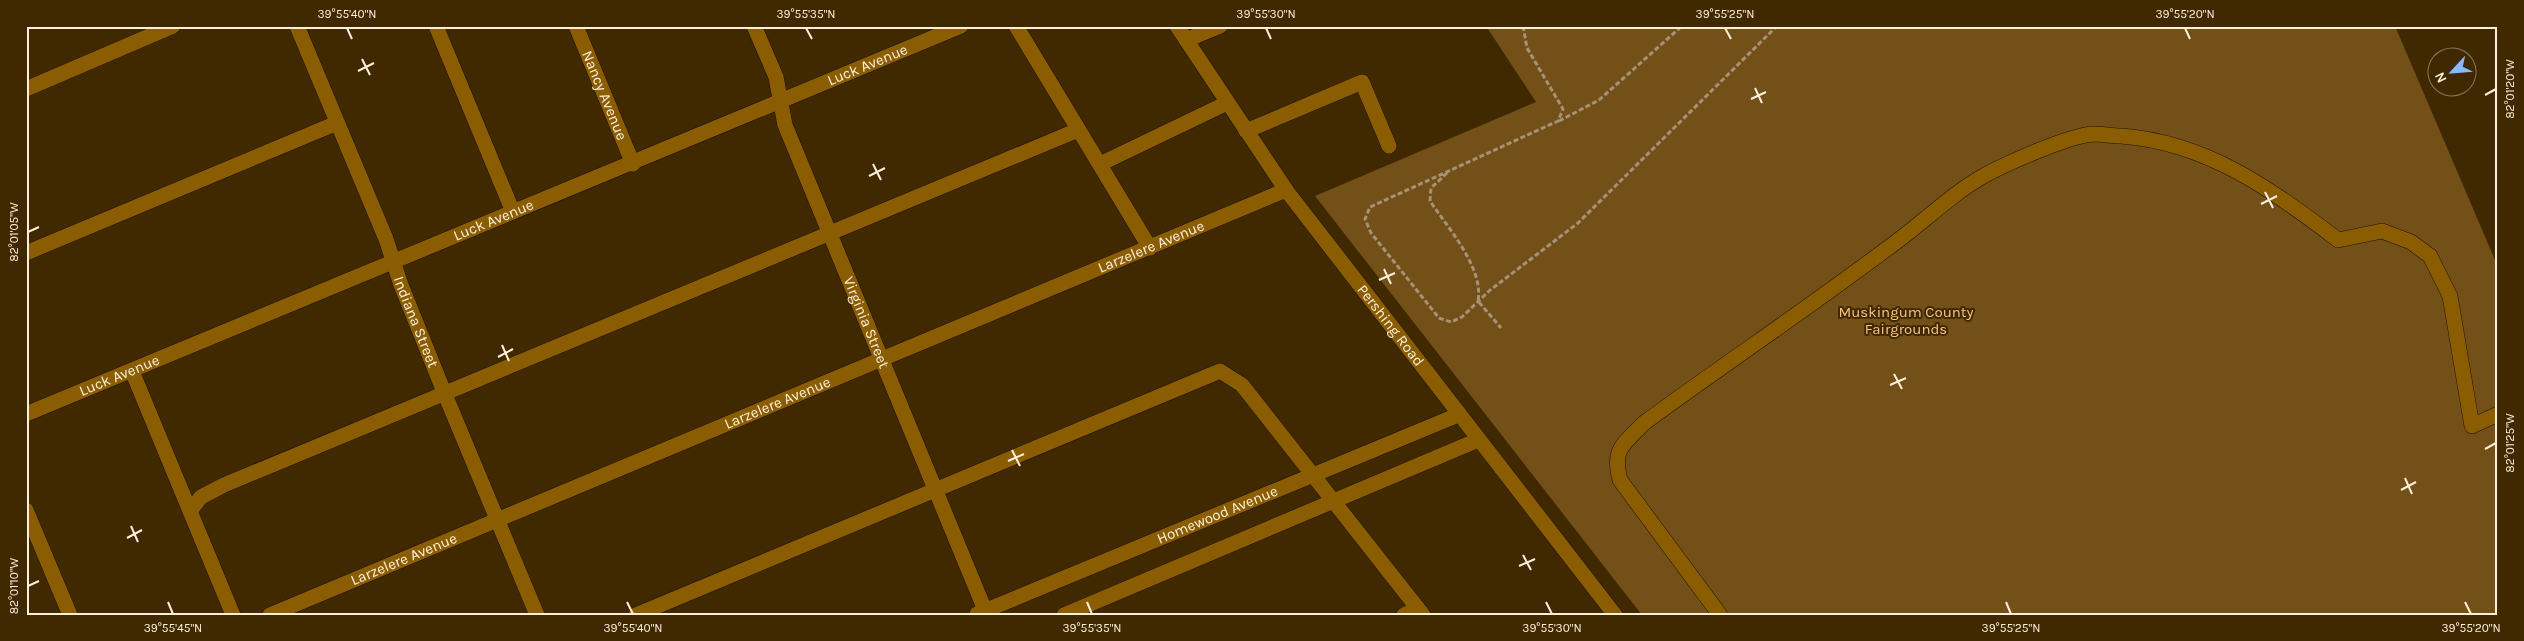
<svg xmlns="http://www.w3.org/2000/svg" width="2524" height="641" font-family="Karla,sans-serif">
<style>
.green{fill:#725018}
.lines{fill:none;stroke-linecap:round;stroke-linejoin:round}
.minor-casing{stroke:#211200;stroke-width:16}
.path{stroke:#a69375;stroke-width:3;stroke-dasharray:5 2.5;stroke-linecap:butt}
.minor{stroke:#8b5d03;stroke-width:15}
.ticks{fill:none;stroke:#feefda;stroke-width:2}
.labels{text-anchor:middle;dominant-baseline:central;stroke-width:4;stroke-linejoin:round;paint-order:stroke}
.street-label{font-size:15px;fill:#feefda;stroke:#402800}
.park-label{font-size:15px;fill:#f6c683;stroke:#402800}
.neatline{fill:none;stroke:#feefda;stroke-width:2}
.ticks-label{font-size:12px;text-anchor:middle;fill:#feefda}
</style>
<rect width="100%" height="100%" fill="#402800"/>
<path class="green" d="M 1486,26 L 2395,26 L 2498,267 L 2498,615 L 1642,615 L 1315,196 L 1536,102 Z"/>
<g class="lines">
<g class="minor-casing">
<g id="minor">
<path id="s1" d="M 297,26 L 386,239 L 401,285 L 444,392 L 537,615"/>
<path d="M 436,26 L 513,212"/>
<path id="s2" d="M 576,26 L 633,164"/>
<path id="s3" d="M 754,26 L 776,77 L 785,125 L 987,615"/>
<path d="M 1016,26 L 1150,248"/>
<path id="s4" d="M 1177,26 L 1286,190 L 1615,615"/>
<path d="M 1186,40 L 1220,26"/>
<path d="M 26,89 L 173,26"/>
<path d="M 1246,131 L 1362,82 L 1389,146"/>
<path d="M 1100,164 L 1227,103"/>
<path d="M 26,253 L 337,123"/>
<path d="M 132,371 L 233,615"/>
<path id="s5" d="M 26,414 L 961,26"/>
<path d="M 26,510 L 70,615"/>
<path d="M 190,511 L 201,497 L 224,485 L 1078,130"/>
<path id="s6" d="M 977,614 L 1458,415"/>
<path id="s7" d="M 270,615 L 1286,190"/>
<path d="M 636,615 L 1220,371 L 1242,385 L 1423,615"/>
<path d="M 1064,615 L 1478,440"/>
<path d="M 1404,615 L 1418,609"/>
<path d="M 1720,615 L 1620,480 C 1612,448 1623,445 1644,423 C 1726,363 1811,306 1892,245 C 1924,222 1952,193 1987,174 C 2010,162 2068,136 2093,134 C 2102,134 2112,136 2121,136 C 2206,142 2273,190 2338,240 L 2382,231 L 2411,242 L 2430,256 L 2450,296 L 2472,426 L 2498,414"/>
</g>
</g>
<path class="path" d="M 1523,26 L 1527,48 L 1563,109 L 1558,121 L 1370,207 L 1365,219 L 1371,233 L 1439,318 L 1451,322 L 1462,317 L 1489,291 L 1578,223 L 1777,26
M 1559,121 L 1599,100 L 1682,26
M 1447,173 L 1431,188 L 1430,201 C 1448,228 1484,268 1478,301 L 1501,328"/>
<use href="#minor" class="minor"/>
</g>
<path class="ticks" d="M 347,28 L 352,39M 806,28 L 812,39M 1266,28 L 1271,39M 1725,28 L 1731,39M 2185,28 L 2190,39M 362,59 L 370,75M 358,71 L 374,63M 1755,88 L 1762,103M 2485,95 L 2496,89M 1751,99 L 1766,92M 873,164 L 881,180M 869,176 L 885,168M 2265,192 L 2273,208M 2261,204 L 2277,196M 28,232 L 39,227M 1384,269 L 1391,284M 1379,280 L 1395,273M 502,345 L 509,361M 498,357 L 513,349M 1894,374 L 1902,389M 1890,385 L 1906,378M 2485,449 L 2496,443M 1012,450 L 1020,466M 1008,461 L 1024,454M 2405,478 L 2412,494M 2401,490 L 2416,482M 131,526 L 138,542M 127,538 L 142,530M 1523,555 L 1531,570M 1519,566 L 1535,559M 28,586 L 39,581M 168,602 L 173,614M 627,602 L 633,614M 1087,602 L 1092,614M 1546,602 L 1552,614M 2006,602 L 2011,614M 2465,602 L 2471,614"/>
<g class="labels">
<g class="street-label">
<text stroke="none"><textPath href="#s5" startOffset="911">Luck Avenue</textPath></text>
<text stroke="none"><textPath href="#s2" startOffset="75">Nancy Avenue</textPath></text>
<text stroke="none"><textPath href="#s5" startOffset="506">Luck Avenue</textPath></text>
<text stroke="none"><textPath href="#s7" startOffset="955">Larzelere Avenue</textPath></text>
<text stroke="none"><textPath href="#s1" startOffset="319">Indiana Street</textPath></text>
<text stroke="none"><textPath href="#s3" startOffset="318">Virginia Street</textPath></text>
<text stroke="none"><textPath href="#s4" startOffset="368">Pershing Road</textPath></text>
<text stroke="none"><textPath href="#s5" startOffset="101">Luck Avenue</textPath></text>
<text stroke="none"><textPath href="#s7" startOffset="550">Larzelere Avenue</textPath></text>
<text stroke="none"><textPath href="#s6" startOffset="260">Homewood Avenue</textPath></text>
<text stroke="none"><textPath href="#s7" startOffset="145">Larzelere Avenue</textPath></text>
</g>
<g class="park-label">
<text x="1906" y="312">Muskingum County<tspan x="1906" dy="17">Fairgrounds</tspan></text>
</g>
</g>
<rect width="2524" height="641" fill="none" stroke="#402800" stroke-width="55"/>
<g transform="translate(2452 72) rotate(244)"><circle r="24" fill="#402800" stroke="#8c7857"/>
<path d="M0-4L9 19L0 12L-9 19Z" fill="#88bbfc"/>
<text y="-8" font-size="14" font-weight="bold" text-anchor="middle" fill="#feefda">N</text>
</g>
<rect x="28" y="28" width="2468" height="586" class="neatline"/>
<g class="ticks-label">
<text x="347" y="18">39°55'40"N</text>
<text x="806" y="18">39°55'35"N</text>
<text x="1266" y="18">39°55'30"N</text>
<text x="1725" y="18">39°55'25"N</text>
<text x="2185" y="18">39°55'20"N</text>
<text transform="translate(2510 89) rotate(-90)" y="4">82°01'20"W</text>
<text transform="translate(14 232) rotate(-90)" y="4">82°01'05"W</text>
<text transform="translate(2510 443) rotate(-90)" y="4">82°01'25"W</text>
<text transform="translate(14 586) rotate(-90)" y="4">82°01'10"W</text>
<text x="173" y="632">39°55'45"N</text>
<text x="633" y="632">39°55'40"N</text>
<text x="1092" y="632">39°55'35"N</text>
<text x="1552" y="632">39°55'30"N</text>
<text x="2011" y="632">39°55'25"N</text>
<text x="2471" y="632">39°55'20"N</text>
</g>
</svg>
